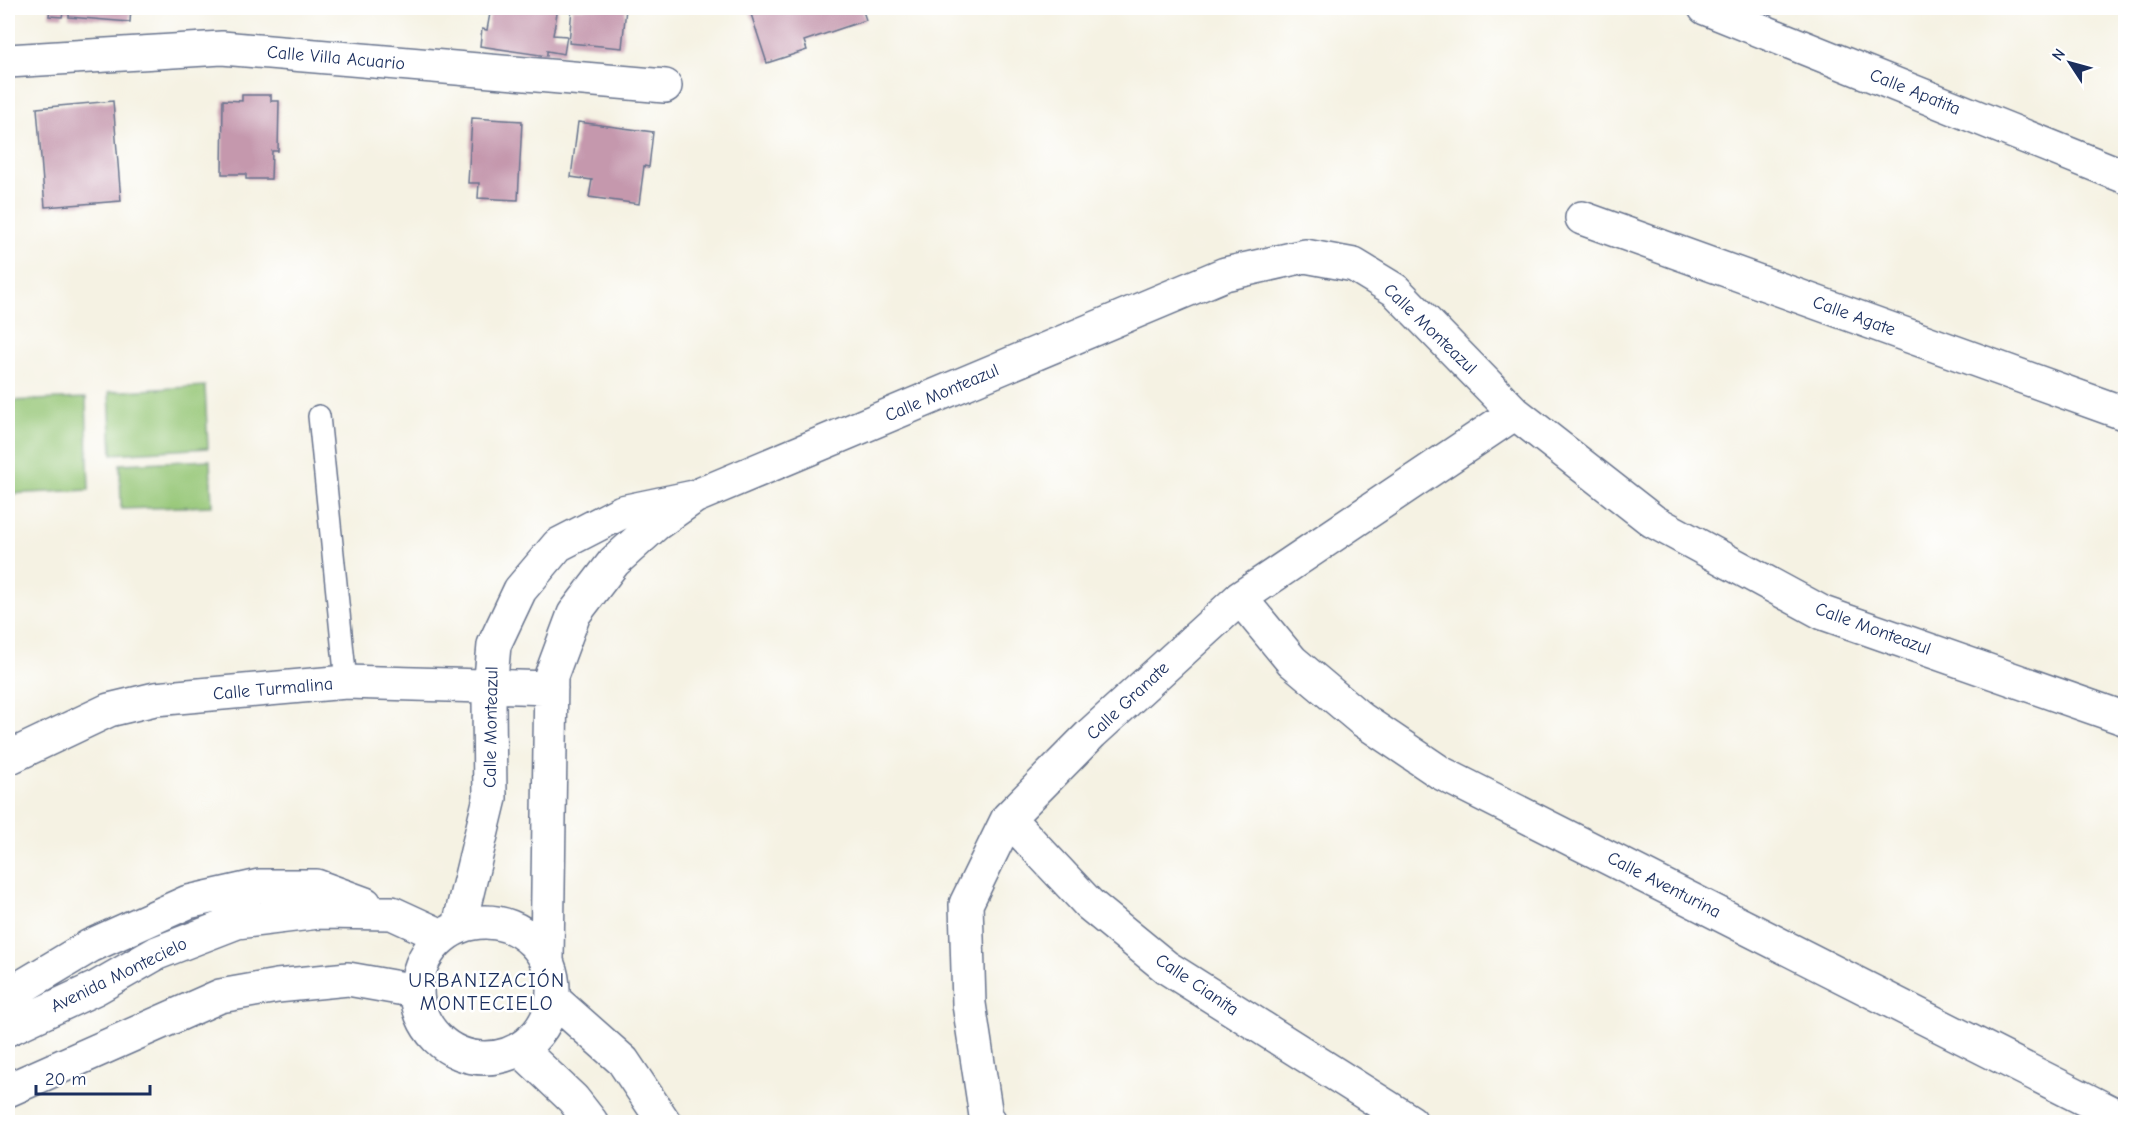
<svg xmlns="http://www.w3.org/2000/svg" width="2133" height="1130" font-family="'Comic Neue',sans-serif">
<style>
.green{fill:#95c676;stroke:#587a6a;stroke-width:1.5}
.building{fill:#c598ad}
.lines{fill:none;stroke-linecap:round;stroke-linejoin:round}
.lane-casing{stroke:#67738d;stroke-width:24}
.street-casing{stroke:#67738d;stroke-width:36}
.lane{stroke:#fff;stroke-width:21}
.street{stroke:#fff;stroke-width:33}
.labels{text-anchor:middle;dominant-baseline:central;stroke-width:5;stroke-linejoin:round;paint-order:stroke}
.street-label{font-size:18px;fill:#1b2f5e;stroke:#fff}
.neighbourhood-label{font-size:20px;letter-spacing:1.5px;fill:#1b2f5e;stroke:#fff}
</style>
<rect width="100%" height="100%" fill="#fff"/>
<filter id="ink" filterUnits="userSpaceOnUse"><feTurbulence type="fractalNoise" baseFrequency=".0167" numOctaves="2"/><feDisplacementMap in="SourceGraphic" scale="12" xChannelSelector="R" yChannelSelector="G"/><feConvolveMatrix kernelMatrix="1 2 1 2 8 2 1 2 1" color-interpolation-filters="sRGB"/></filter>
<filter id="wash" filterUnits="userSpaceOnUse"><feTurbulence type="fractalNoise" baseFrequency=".008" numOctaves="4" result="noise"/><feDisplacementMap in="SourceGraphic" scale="24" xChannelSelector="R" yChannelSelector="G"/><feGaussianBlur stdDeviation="1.35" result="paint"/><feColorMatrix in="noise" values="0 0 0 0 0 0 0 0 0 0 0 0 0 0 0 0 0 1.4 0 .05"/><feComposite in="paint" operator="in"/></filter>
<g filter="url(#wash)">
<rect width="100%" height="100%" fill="#f5f2e3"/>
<path class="green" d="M 205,386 L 208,448 L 112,454 L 109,392 Z
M 86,398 L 89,490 L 8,494 L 8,401 Z
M 210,460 L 212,506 L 121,509 L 120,464 Z"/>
<g id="blocks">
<path class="building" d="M 50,8 L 131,8 L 130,22 L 69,17 L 69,13 L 63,13 L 62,17 L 49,16 Z
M 491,8 L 558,8 L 553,35 L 567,36 L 564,54 L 547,51 L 547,56 L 480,46 L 482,29 L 487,30 Z
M 572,8 L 626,8 L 622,48 L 569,43 Z
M 749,8 L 862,8 L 866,20 L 804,41 L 807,50 L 767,63 Z
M 242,95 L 271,95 L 271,101 L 279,101 L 278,151 L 272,151 L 271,179 L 246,179 L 246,174 L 222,174 L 223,100 L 242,101 Z
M 113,101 L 121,201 L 45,207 L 37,108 Z
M 472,118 L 522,121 L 518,200 L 478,198 L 479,183 L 468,183 Z
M 578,122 L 653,132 L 649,167 L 644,166 L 639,204 L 589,197 L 592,180 L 571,177 Z"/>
</g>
</g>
<g filter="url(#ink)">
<use href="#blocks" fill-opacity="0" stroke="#67738d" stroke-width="1.5"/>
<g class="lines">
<g class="lane-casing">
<path id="lane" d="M 319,416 L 346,682"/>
</g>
<g class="street-casing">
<path id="street" d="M 1705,8 L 2126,177
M 8,61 L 222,48 L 665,86
M 1582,218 L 2126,414
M 694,497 L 1225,274 L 1305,256 L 1354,265 L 1395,290 L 1515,413 L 1653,521 L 1823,613 L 2126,719
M 1240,598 L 1292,661 L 1361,719 L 1441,773 L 2126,1120
M 8,758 L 109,710 L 155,699 L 346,682 L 551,688
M 1008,818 L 1089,904 L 1166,967 L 1411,1122
M417 990a68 68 0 1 1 136 0a68 68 0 1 1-136 0Z
M 459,926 L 490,798 L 489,700 L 494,645 L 520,590 L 558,545 L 622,512 L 694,497 L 656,524 L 614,562 L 574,614 L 551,676 L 547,959
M 8,995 L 90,946 L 188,902 L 259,886 L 316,886 L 365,904
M 553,999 L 623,1061 L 664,1122
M 8,1029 L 96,988 L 157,953 L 237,922 L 319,912 L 392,913 L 442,936
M 520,1049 L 573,1099 L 591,1122
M 8,1090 L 220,996 L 277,986 L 348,979 L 416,991
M 990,1122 L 986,1116 L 969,1004 L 966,904 L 1008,818 L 1092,733 L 1240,598 L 1515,413"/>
</g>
<use href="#lane" class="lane"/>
<use href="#street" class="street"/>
</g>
</g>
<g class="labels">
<g class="street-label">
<text transform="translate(336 58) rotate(5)">Calle Villa Acuario</text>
<text transform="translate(1915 92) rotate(22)">Calle Apatita</text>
<text transform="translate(1854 316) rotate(20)">Calle Agate</text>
<text transform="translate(1430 329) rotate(44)">Calle Monteazul</text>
<text transform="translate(942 393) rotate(-23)">Calle Monteazul</text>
<text transform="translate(1873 629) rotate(20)">Calle Monteazul</text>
<text transform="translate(273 689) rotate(-5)">Calle Turmalina</text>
<text transform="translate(1128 701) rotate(-43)">Calle Granate</text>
<text transform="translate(491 727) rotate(-89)">Calle Monteazul</text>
<text transform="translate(1664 885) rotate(27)">Calle Aventurina</text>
<text transform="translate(119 975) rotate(-26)">Avenida Montecielo</text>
<text transform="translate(1197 985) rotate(34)">Calle Cianita</text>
</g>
<g class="neighbourhood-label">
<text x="487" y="980">URBANIZACIÓN<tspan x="487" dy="23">MONTECIELO</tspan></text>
</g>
</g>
<rect width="2133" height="1130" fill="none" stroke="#fff" stroke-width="30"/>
<g transform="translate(2070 63) rotate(306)" stroke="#ffffff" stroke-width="4.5" paint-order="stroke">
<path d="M0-4.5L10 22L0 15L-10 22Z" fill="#1b2f5e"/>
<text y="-9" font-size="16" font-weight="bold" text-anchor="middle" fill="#1b2f5e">N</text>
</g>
<path d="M36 1085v9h114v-9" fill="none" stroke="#1b2f5e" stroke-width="3"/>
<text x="45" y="1085" font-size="18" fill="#1b2f5e" stroke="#ffffff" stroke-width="4.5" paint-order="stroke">20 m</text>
</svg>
